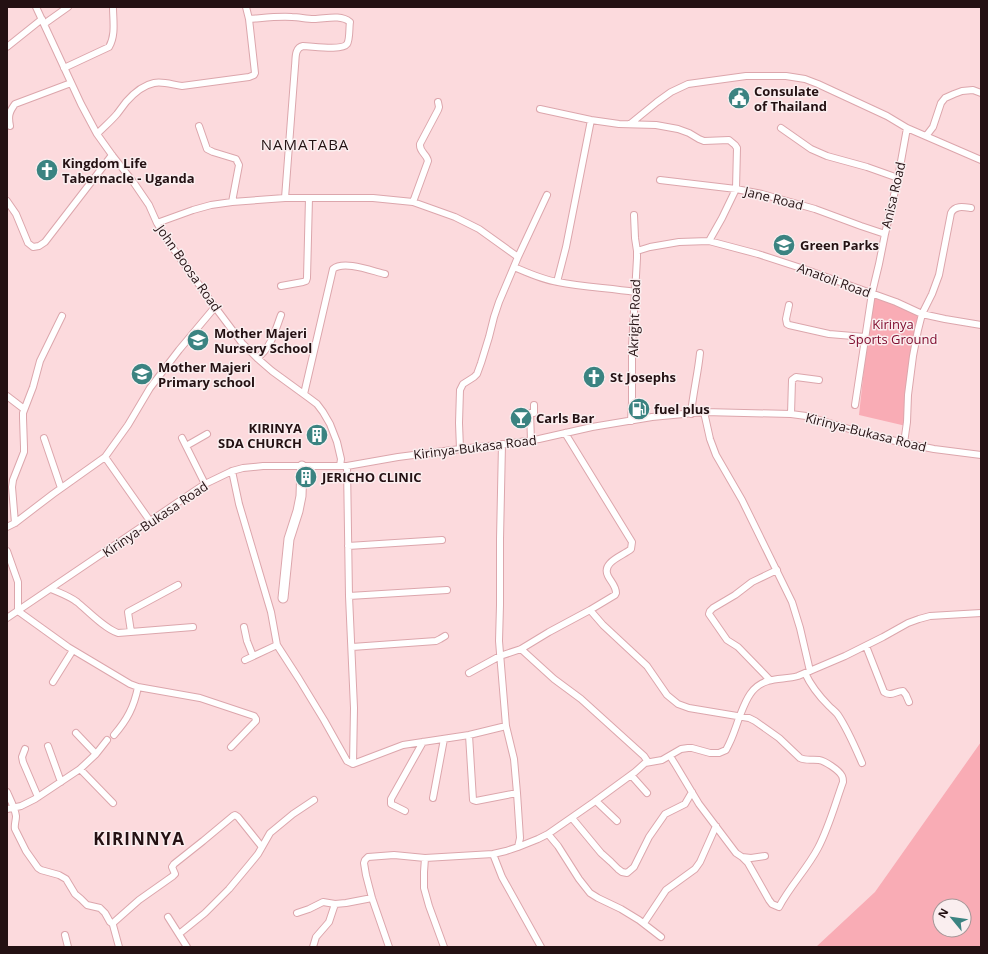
<svg xmlns="http://www.w3.org/2000/svg" width="988" height="954" font-family="'Open Sans',sans-serif">
<style>
.green{fill:#f9acb5;fill-rule:evenodd}
.lines{fill:none;stroke-linecap:round;stroke-linejoin:round}
.street-casing{stroke:#dca6ac;stroke-width:8}
.secondary-casing{stroke:#dca6ac;stroke-width:11}
.street{stroke:#fff;stroke-width:6}
.secondary{stroke:#fff;stroke-width:9}
.labels{text-anchor:middle;dominant-baseline:central;stroke-width:3;stroke-linejoin:round;paint-order:stroke}
.poi-label{font-size:13px;font-weight:bold;fill:#241113;stroke:#faeeef;text-anchor:start}
.street-label{font-size:13px;fill:#241113;stroke:#faeeef}
.park-label{font-size:13px;fill:#810e30;stroke:#faeeef}
.quarter-label{font-size:15px;letter-spacing:1px;fill:#241113;stroke:#faeeef}
.district-label{font-size:17px;font-weight:bold;letter-spacing:1px;fill:#241113;stroke:#faeeef}
</style>
<rect width="100%" height="100%" fill="#fcdadd"/>
<path class="green" d="M 872,294 L 923,317 L 912,363 L 906,426 L 859,415 Z
M 981,742 L 981,947 L 816,947 L 875,892 ZM 940,906 L 964,906 L 964,930 L 940,930 Z"/>
<g class="lines">
<g class="street-casing">
<path id="street" d="M 36,7 L 81,104 L 97,134 L 112,155 L 134,183 L 149,205 L 157,223 L 170,244 L 215,307 L 242,343 L 257,358 L 272,371 L 309,398 L 317,404 L 323,412 L 330,424 L 337,442 L 341,459 L 340,466
M 249,19 C 263,18 278,16 292,17 C 299,17 306,19 314,19 C 325,19 340,14 350,22 C 349,27 350,40 347,44 C 342,51 312,46 303,46 C 294,48 296,59 295,66 L 285,198
M 44,24 L 68,7
M 7,47 L 42,19
M 64,68 L 109,47 C 116,35 113,20 113,7
M 540,109 L 591,120 L 619,124 L 656,125 L 678,129 L 689,133 L 699,139 L 704,141 L 729,140 L 735,145 L 737,148 L 736,189 L 722,218 L 709,241
M 630,124 L 657,102 L 671,92 L 688,84 L 746,76 L 786,76 L 805,79 L 818,84 L 887,116 L 907,128 L 981,160
M 10,126 C 8,116 9,112 15,104 L 71,83
M 199,126 L 207,149 L 213,152 L 236,159 L 239,165 L 232,202
M 781,128 L 811,149 L 827,156 L 867,167 L 898,178
M 97,134 C 104,127 111,121 117,114 C 120,110 123,106 126,102 C 133,94 144,85 154,83 C 163,81 173,85 182,86 L 249,77 L 254,75 L 255,73 L 249,19 L 246,7
M 926,136 L 933,127 L 941,103 L 945,98 L 954,94 L 962,91 L 973,90 L 981,93
M 660,180 L 736,189 L 762,194 L 815,209 L 861,226 L 885,234
M 7,201 L 16,214 L 28,243 L 33,247 L 39,246 L 45,242 L 112,155
M 413,202 L 428,161 C 427,154 419,152 420,144 L 438,110 L 439,107 L 438,102
M 157,223 L 193,210 L 211,205 L 232,202 L 285,198 L 373,198 L 413,202 L 455,217 L 479,229 L 518,257
M 637,251 L 650,247 L 679,242 L 709,241 L 758,254 L 804,269 L 896,302 L 922,314 L 945,319 L 981,325
M 514,267 C 528,273 543,280 558,282 C 583,287 609,288 635,292
M 557,282 L 566,247 L 591,120
M 281,286 L 303,282 L 306,281 L 307,278 L 309,198
M 789,305 L 786,319 L 787,324 L 789,325 L 829,334 L 865,337
M 257,358 C 271,348 275,331 281,315
M 304,394 L 333,269 C 344,260 372,271 385,274
M 7,396 L 24,409
M 855,405 L 872,293 L 879,264 L 885,234 L 898,178 L 907,128
M 704,412 L 710,439 L 716,455 L 742,500 L 792,602 L 800,628 L 810,671
M 691,414 C 693,393 698,373 700,353
M 791,414 L 792,380 L 796,377 L 819,380
M 631,421 L 632,402 L 632,347 L 637,258 L 637,251 L 635,238 L 634,215
M 44,438 L 61,488
M 182,438 L 205,484
M 531,440 L 530,413 L 534,413 L 534,405
M 904,443 L 907,422 L 908,395 L 913,356 L 918,330 L 922,314 L 932,294 L 939,275 L 951,213 C 955,205 964,207 971,208
M 186,446 L 207,434
M 460,449 L 459,423 L 460,390 L 463,384 L 474,377 L 477,374 L 481,363 L 489,337 L 494,317 L 499,302 L 518,257 L 547,195
M 105,457 L 150,521
M 347,466 L 349,596 L 354,708 L 353,764
M 232,471 L 239,504 L 271,612 L 277,645 L 299,679 L 324,720 L 347,761 L 353,764 L 403,745 L 469,735 L 506,726
M 15,523 L 12,487 L 13,480 L 24,452 L 24,447 L 23,418 L 23,413 L 33,387 L 40,361 L 62,316
M 7,527 L 15,523 L 53,494 L 105,457 L 128,425 L 150,388 L 179,350 L 215,307
M 348,546 L 442,540
M 7,551 L 18,582 L 18,611 L 68,647 L 130,684 L 138,687 L 200,698 L 254,716 L 256,719 L 256,721 L 231,747
M 51,589 C 60,593 69,596 77,602 C 88,611 105,629 118,633 L 193,627
M 349,596 L 447,590
M 590,610 L 603,625 L 647,666 L 667,695 L 678,704 L 689,708 L 749,718 L 755,721 L 779,738 L 800,758 C 806,761 812,759 819,760 C 825,761 839,770 842,776 C 843,778 843,779 843,782 C 835,804 829,827 818,848 C 807,869 790,886 779,907 L 772,904 L 769,900 L 748,863 L 742,857
M 7,618 L 193,492 L 205,484 L 232,471 L 243,468 L 263,466 L 347,466 L 398,457 L 460,449 L 507,444 L 539,439 L 592,427 L 652,417 L 704,412 L 791,414 L 806,416 L 866,434 L 904,443 L 934,449 L 981,455
M 244,627 L 247,641 L 253,656
M 131,632 L 128,612 L 178,585
M 866,646 L 884,692 C 891,697 896,691 903,691 L 906,695 L 909,702
M 352,647 L 436,641 L 440,639 L 445,636
M 521,649 L 554,679 L 581,699 L 644,756 L 648,762
M 245,660 L 277,645
M 469,673 L 500,656 L 521,649 L 549,632 L 590,610 L 615,595 L 616,593 C 616,586 611,582 608,576 C 601,562 623,556 631,549 L 632,542 L 565,433
M 805,673 C 811,686 819,696 829,706 C 832,709 836,712 838,715 C 848,730 855,747 862,763
M 770,680 L 738,647 L 727,640 L 709,614 L 710,611 L 713,608 L 735,595 L 752,582 L 777,570
M 53,682 L 73,650
M 76,733 L 96,754 L 80,769
M 114,735 C 127,720 134,707 138,687
M 469,735 L 473,800 L 476,801 L 517,793
M 48,746 L 61,782
M 25,749 L 22,757 L 23,762 L 38,797
M 96,754 L 107,740
M 670,756 L 675,764 L 699,804 L 736,853 L 742,857 L 751,858 L 765,856
M 631,775 L 647,793
M 7,792 C 10,799 15,808 16,816 C 16,821 14,825 15,829 L 26,851 L 38,868 L 41,870 L 59,875 L 66,879 L 75,894 L 81,899 L 87,905 L 100,908 L 105,913 L 110,922 L 113,924
M 433,798 L 444,739
M 596,801 L 617,821
M 7,809 L 21,806 L 35,799 L 80,769 L 113,803
M 405,811 L 391,804 L 391,799 L 423,742
M 572,818 L 601,853 L 611,862 L 618,869 L 622,872 L 627,873 L 634,867 L 649,837 L 665,814 L 685,804 L 692,792
M 548,834 L 558,846 L 579,879 L 590,893 L 598,898 L 621,909 L 639,920 L 661,937
M 518,847 L 538,839 L 548,834 L 594,802 L 635,772 L 645,763 L 662,760 L 681,749 L 688,748 L 692,748 L 710,753 L 719,753 L 726,750 L 729,744 C 733,736 736,727 739,718 C 745,703 750,686 768,681 C 777,678 788,679 798,676 L 845,656 L 883,637 L 908,623 L 919,619 L 930,616 L 981,613
M 493,854 L 502,877 L 541,947
M 425,858 L 424,872 L 424,888 L 429,906 L 444,947
M 297,913 L 309,909 L 323,902 L 335,904 L 346,903 L 372,898
M 168,917 L 187,947
M 644,923 L 666,890 L 695,869 L 700,862 L 716,826
M 179,934 L 205,913 L 229,889 L 249,865 L 258,854 L 270,833 L 293,814 L 314,800
M 65,935 L 68,947
M 119,947 L 113,925 L 113,923 L 139,900 L 173,876 L 175,874 L 172,867 L 174,864 L 203,841 L 233,816 L 235,815 L 238,817 L 262,847
M 313,947 L 316,937 L 329,922 L 335,904
M 389,947 L 372,898 L 366,875 L 364,863 L 365,860 L 368,857 L 394,855 L 425,858 L 493,854 L 506,851 L 518,847 L 520,838 L 517,793 L 514,759 L 506,726 L 499,641 L 500,605 L 500,539 L 502,444"/>
</g>
<g class="secondary-casing">
<path id="secondary" d="M 283,598 L 289,539 L 298,511 L 301,496 L 302,466"/>
</g>
<use href="#street" class="street"/>
<use href="#secondary" class="secondary"/>
</g>
<defs>
<g id="civic-disc" transform="scale(1.15)"><circle r="9.5" fill="#3b8381" stroke="#faeeef"/><path d="M-.6-6.5H3V-4.5H.6V-3L4-1V1h2V6H-6V1h2V-1L-.6-3ZM-1.2 2.5V6h2.4V2.5Z" fill="#fff"/></g>
<g id="church-disc" transform="scale(1.15)"><circle r="9.5" fill="#3b8381" stroke="#faeeef"/><path d="M-1.2-6h2.4v3.5h3.3v2.4h-3.3V6h-2.4V-.1h-3.3v-2.4h3.3Z" fill="#fff"/></g>
<g id="school-disc" transform="scale(1.15)"><circle r="9.5" fill="#3b8381" stroke="#faeeef"/><path d="M0-5L7-2L0 1L-7-2ZM-4 1L0 2.5L4 1V4Q0 6-4 4Z" fill="#fff"/></g>
<g id="fuel-disc" transform="scale(1.15)"><circle r="9.5" fill="#3b8381" stroke="#faeeef"/><path d="M-5.5-6h7V0h2V4h1.3V-2.5L3-4.5l.8-.8L6-3V5H2.5V1h-1V6h-7ZM-4.2-4.7v3.2H.2V-4.7Z" fill="#fff"/></g>
<g id="bar-disc" transform="scale(1.15)"><circle r="9.5" fill="#3b8381" stroke="#faeeef"/><path d="M-6-5H6L.8 .8V4.5H3.5V6h-7V4.5H-.8V.8Z" fill="#fff"/></g>
<g id="building-disc" transform="scale(1.15)"><circle r="9.5" fill="#3b8381" stroke="#faeeef"/><path d="M-4-6H4V6H1V3H-1V6H-4ZM-2.5-4.3h1.7v1.8h-1.7ZM.8-4.3h1.7v1.8H.8ZM-2.5-1h1.7V.8h-1.7ZM.8-1h1.7V.8H.8Z" fill="#fff"/></g>
</defs>
<g fill-rule="evenodd">
<use href="#civic-disc" x="739" y="98"/>
<use href="#church-disc" x="47" y="170"/>
<use href="#school-disc" x="784" y="245"/>
<use href="#school-disc" x="198" y="340"/>
<use href="#school-disc" x="142" y="374"/>
<use href="#church-disc" x="594" y="377"/>
<use href="#fuel-disc" x="639" y="409"/>
<use href="#bar-disc" x="521" y="418"/>
<use href="#building-disc" x="317" y="435"/>
<use href="#building-disc" x="306" y="477"/>
</g>
<g class="labels">
<g class="poi-label">
<text x="754" y="91">Consulate<tspan x="754" dy="15">of Thailand</tspan></text>
<text x="62" y="163">Kingdom Life<tspan x="62" dy="15">Tabernacle - Uganda</tspan></text>
<text x="800" y="245">Green Parks</text>
<text x="214" y="333">Mother Majeri<tspan x="214" dy="15">Nursery School</tspan></text>
<text x="158" y="367">Mother Majeri<tspan x="158" dy="15">Primary school</tspan></text>
<text x="610" y="377">St Josephs</text>
<text x="654" y="409">fuel plus</text>
<text x="536" y="418">Carls Bar</text>
<text x="302" y="428" text-anchor="end">KIRINYA<tspan x="302" dy="15">SDA CHURCH</tspan></text>
<text x="322" y="477">JERICHO CLINIC</text>
</g>
<g class="street-label">
<text transform="translate(893 195) rotate(-77)">Anisa Road</text>
<text transform="translate(774 198) rotate(14)">Jane Road</text>
<text transform="translate(189 268) rotate(55)">John Boosa Road</text>
<text transform="translate(834 280) rotate(20)">Anatoli Road</text>
<text transform="translate(634 318) rotate(-88)">Akright Road</text>
<text transform="translate(866 432) rotate(14)">Kirinya-Bukasa Road</text>
<text transform="translate(475 447) rotate(-7)">Kirinya-Bukasa Road</text>
<text transform="translate(155 519) rotate(-34)">Kirinya-Bukasa Road</text>
</g>
<g class="park-label">
<text x="893" y="324">Kirinya<tspan x="893" dy="15">Sports Ground</tspan></text>
</g>
<g class="quarter-label">
<text x="305" y="144">NAMATABA</text>
</g>
<g class="district-label">
<text x="139" y="838">KIRINNYA</text>
</g>
</g>
<rect width="988" height="954" fill="none" stroke="#241113" stroke-width="16"/>
<g transform="translate(952 918) rotate(299)"><circle r="19" fill="#faeeef" stroke="#a49697"/>
<path d="M0-3L7 15L0 10L-7 15Z" fill="#3b8381"/>
<text y="-6" font-size="11" font-weight="bold" text-anchor="middle" fill="#241113">N</text>
</g>
</svg>
